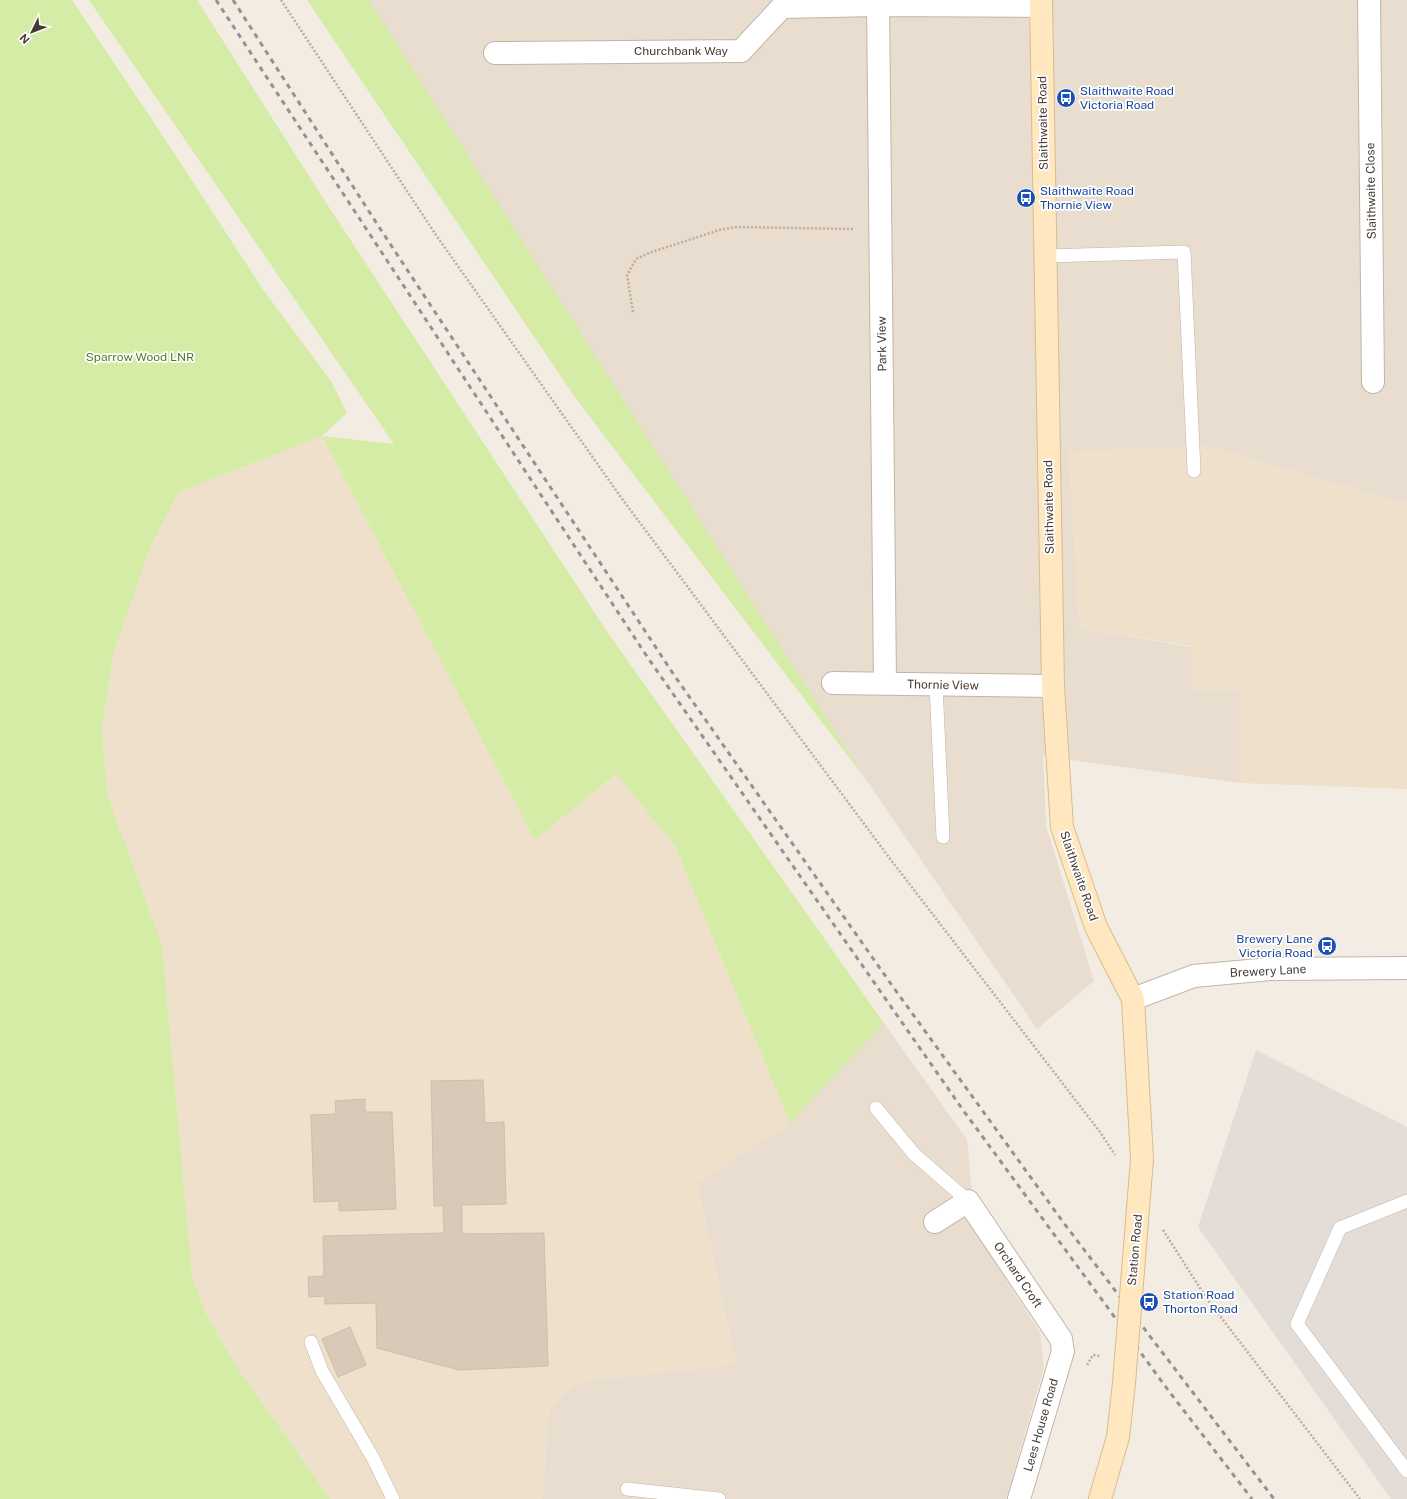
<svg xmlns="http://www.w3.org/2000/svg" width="1407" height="1499" font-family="'Public Sans',sans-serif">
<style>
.residential{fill:#e8ddcf}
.industrial{fill:#e4ddd7}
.education{fill:#eee0ca}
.green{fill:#d4eca5}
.building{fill:#d9c9b9;stroke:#d1bda9}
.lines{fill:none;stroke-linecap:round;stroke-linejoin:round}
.lane-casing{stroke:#c2b5a6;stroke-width:14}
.street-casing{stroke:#c2b5a6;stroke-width:24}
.secondary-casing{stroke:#d8bc8c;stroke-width:24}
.path{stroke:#c2ac93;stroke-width:2.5;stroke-dasharray:2 2;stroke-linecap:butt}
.lane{stroke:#fff;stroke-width:13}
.street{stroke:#fff;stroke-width:22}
.secondary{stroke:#ffe8c0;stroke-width:22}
.rail{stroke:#939393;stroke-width:3;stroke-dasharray:5 5;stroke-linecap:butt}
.secondary-bridge-casing{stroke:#d8bc8c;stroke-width:24;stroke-linecap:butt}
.secondary-bridge{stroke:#ffe8c0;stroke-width:22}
.labels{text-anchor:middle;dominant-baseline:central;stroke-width:3.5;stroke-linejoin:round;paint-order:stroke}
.street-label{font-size:12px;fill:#453b32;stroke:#fff}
.transit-label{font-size:12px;fill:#164399;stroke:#fff;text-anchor:start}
.park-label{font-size:12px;fill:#4d7c20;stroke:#fff}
</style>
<rect width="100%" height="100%" fill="#f3ece2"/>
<path class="residential" d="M 368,0 L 1407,0 L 1407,504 L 1206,446 L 1079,628 L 1191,647 L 1241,690 L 1240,783 L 1043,756 L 1046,826 L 1094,981 L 1037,1029 L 838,739 Z
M 884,1023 L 967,1140 L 976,1233 L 1040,1333 L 1044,1367 L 1006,1499 L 542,1499 L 549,1409 L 578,1382 L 736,1364 L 697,1183 L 790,1123 Z"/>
<path class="industrial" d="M 1256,1050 L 1407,1127 L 1407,1499 L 1391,1499 L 1198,1227 Z"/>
<path class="education" d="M 322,436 L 535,840 L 616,774 L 674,844 L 790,1123 L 697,1183 L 736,1364 L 578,1382 L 549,1409 L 542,1499 L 330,1499 L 235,1364 L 206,1314 L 192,1276 L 162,945 L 107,794 L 102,727 L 114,652 L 151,545 L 179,492 Z
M 1206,446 L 1407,504 L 1407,789 L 1240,783 L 1241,690 L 1193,691 L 1191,646 L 1079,628 L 1068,451 Z"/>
<path class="green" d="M 0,0 L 72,0 L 155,124 L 264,291 L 331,381 L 347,413 L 322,436 L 394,444 L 89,0 L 197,0 L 323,198 L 606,630 L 884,1023 L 790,1123 L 674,844 L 616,774 L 535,840 L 322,436 L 179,492 L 151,545 L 114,652 L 102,727 L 107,794 L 162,945 L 192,1276 L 206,1314 L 235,1364 L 330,1499 L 0,1499 Z
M 307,0 L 369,0 L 863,776 L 574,396 Z"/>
<path class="building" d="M 483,1080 L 485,1123 L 504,1122 L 506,1204 L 462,1205 L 462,1234 L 544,1233 L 548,1366 L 459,1370 L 377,1348 L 376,1303 L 325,1304 L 325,1296 L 309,1297 L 308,1277 L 324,1276 L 323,1236 L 444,1233 L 443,1206 L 434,1206 L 431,1081 Z
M 365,1099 L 365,1112 L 392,1112 L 396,1209 L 339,1211 L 339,1201 L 314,1202 L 311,1115 L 336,1114 L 335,1101 Z
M 350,1327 L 366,1365 L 338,1377 L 322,1339 Z"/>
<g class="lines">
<g class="lane-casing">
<path id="lane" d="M 1045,256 L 1184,252 L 1194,471
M 936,685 L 943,837
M 876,1108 L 914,1154 L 968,1201
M 1407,1201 L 1340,1228 L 1297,1324 L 1407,1471
M 311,1342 L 322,1371 L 373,1458 L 393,1499
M 627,1489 L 719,1499"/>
</g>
<g class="street-casing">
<path id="street" d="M 878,0 L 885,684
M 1369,0 L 1373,382
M 495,53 L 741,51 L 782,7 L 878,5 L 1041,6
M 833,683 L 1053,686
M 1133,999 L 1194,976 L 1270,969 L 1407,968
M 935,1222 L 968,1201 L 1061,1339 L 1063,1351 L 1019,1499"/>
</g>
<g class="secondary-casing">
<path id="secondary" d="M 1041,0 L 1053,686 L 1062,827 L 1096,927 L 1133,999 L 1142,1159
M 1100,1499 L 1118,1437 L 1124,1383"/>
</g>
<path class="path" d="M 281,0 L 436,235 L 620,496 L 891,860 L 1100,1132 L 1115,1155
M 633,312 L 627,275 L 636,259 L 649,253 L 719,230 L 736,227 L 854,229
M 1163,1230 L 1207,1299 L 1360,1499
M 1087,1365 L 1093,1355 L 1100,1356"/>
<use href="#lane" class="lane"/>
<use href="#street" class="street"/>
<use href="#secondary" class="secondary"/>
<path class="rail" d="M 216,0 L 648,658 L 963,1110 L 1168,1390 L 1252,1499
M 233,0 L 379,227 L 674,675 L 891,984 L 1063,1222 L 1274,1499"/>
<g class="secondary-bridge-casing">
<path id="secondary-bridge" d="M 1124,1383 L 1142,1159"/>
</g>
<use href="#secondary-bridge" class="secondary-bridge"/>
</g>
<defs>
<g id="bus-disc" transform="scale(1)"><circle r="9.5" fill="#1a4fb4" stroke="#fff"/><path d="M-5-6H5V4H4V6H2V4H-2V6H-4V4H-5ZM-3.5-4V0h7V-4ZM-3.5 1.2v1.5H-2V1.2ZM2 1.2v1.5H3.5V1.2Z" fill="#fff"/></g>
</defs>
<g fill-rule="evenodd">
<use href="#bus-disc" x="1066" y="98"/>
<use href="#bus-disc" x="1026" y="198"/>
<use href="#bus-disc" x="1327" y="946"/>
<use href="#bus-disc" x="1149" y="1302"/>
</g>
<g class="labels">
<g class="street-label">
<text x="681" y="51">Churchbank Way</text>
<text transform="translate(1043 123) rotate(-91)">Slaithwaite Road</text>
<text transform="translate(1371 191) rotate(-91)">Slaithwaite Close</text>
<text transform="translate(882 344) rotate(-91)">Park View</text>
<text transform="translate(1049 507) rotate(-91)">Slaithwaite Road</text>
<text transform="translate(943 685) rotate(1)">Thornie View</text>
<text transform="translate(1079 876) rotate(71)">Slaithwaite Road</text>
<text transform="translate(1268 971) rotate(-3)">Brewery Lane</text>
<text transform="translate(1135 1250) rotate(-85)">Station Road</text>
<text transform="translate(1018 1275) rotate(56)">Orchard Croft</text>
<text transform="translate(1041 1425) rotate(-74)">Lees House Road</text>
</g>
<g class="transit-label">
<text x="1080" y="91">Slaithwaite Road<tspan x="1080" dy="14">Victoria Road</tspan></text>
<text x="1040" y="191">Slaithwaite Road<tspan x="1040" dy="14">Thornie View</tspan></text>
<text x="1313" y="939" text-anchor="end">Brewery Lane<tspan x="1313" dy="14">Victoria Road</tspan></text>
<text x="1163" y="1295">Station Road<tspan x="1163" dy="14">Thorton Road</tspan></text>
</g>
<g class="park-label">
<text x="140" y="357">Sparrow Wood LNR</text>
</g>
</g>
<g transform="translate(32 32) rotate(227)" stroke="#ffffff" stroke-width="3" paint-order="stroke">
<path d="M0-3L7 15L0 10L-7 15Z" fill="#453b32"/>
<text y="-6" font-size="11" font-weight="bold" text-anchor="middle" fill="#453b32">N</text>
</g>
</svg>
